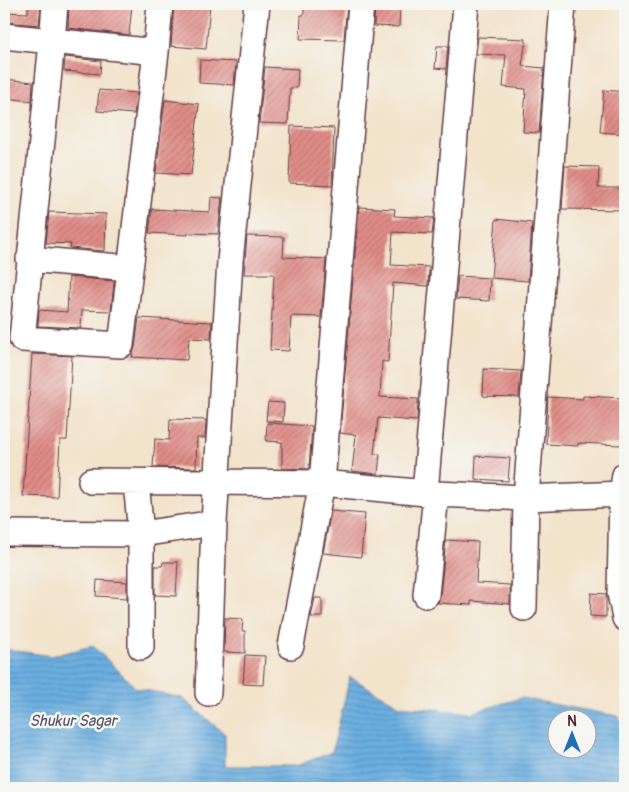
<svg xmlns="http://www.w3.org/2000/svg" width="629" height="792" font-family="Pangolin,sans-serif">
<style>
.water{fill:url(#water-rules);stroke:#5a6786;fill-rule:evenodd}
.building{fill:url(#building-hatch)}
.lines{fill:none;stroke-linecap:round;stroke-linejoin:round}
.minor-casing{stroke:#633c43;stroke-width:28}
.minor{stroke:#fff;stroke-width:25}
.labels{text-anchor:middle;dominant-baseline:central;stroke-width:5;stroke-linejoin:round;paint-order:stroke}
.water-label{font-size:16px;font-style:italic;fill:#56516b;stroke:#f6f6f2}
</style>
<defs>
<pattern id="water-rules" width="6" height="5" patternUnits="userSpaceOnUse" patternTransform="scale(1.25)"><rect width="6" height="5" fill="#6bafe1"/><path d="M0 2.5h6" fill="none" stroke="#5a8eb7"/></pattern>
<pattern id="building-hatch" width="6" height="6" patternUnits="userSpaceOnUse" patternTransform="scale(1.25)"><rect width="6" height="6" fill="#e18e89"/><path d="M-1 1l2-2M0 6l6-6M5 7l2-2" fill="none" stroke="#b87370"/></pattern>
</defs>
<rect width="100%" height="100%" fill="#f6f6f2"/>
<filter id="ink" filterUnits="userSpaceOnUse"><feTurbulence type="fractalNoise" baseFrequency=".02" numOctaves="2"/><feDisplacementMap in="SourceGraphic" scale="10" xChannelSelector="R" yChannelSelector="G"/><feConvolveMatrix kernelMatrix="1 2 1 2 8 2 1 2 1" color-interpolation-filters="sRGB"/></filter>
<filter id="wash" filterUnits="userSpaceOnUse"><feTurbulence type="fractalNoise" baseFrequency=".0096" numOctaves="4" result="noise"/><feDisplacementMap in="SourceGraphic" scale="20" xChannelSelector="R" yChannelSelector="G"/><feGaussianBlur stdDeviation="1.12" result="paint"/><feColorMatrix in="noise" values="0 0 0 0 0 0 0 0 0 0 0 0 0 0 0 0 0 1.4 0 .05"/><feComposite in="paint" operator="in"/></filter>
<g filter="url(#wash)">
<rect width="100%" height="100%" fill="#f2e3cb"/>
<path class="water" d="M 93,646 L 136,688 L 182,698 L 225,734 L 225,766 L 296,766 L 332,752 L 350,677 L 400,706 L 471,713 L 521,698 L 617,716 L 625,726 L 625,788 L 4,788 L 4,649 L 51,656 ZM 556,720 L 586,720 L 586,750 L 556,750 Z"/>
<g id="blocks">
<path class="building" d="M 28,4 L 41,4 L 39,25 L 4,22 L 4,12 L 28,13 Z
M 69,4 L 132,4 L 129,35 L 68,28 Z
M 174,4 L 210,4 L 206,49 L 171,46 Z
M 304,4 L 347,4 L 344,40 L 300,39 L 301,15 L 304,15 Z
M 375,4 L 397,4 L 397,6 L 400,6 L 399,27 L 374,26 Z
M 478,37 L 526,39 L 522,66 L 544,68 L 539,133 L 523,132 L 526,89 L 503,87 L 506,55 L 476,54 Z
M 437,46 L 448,46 L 446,69 L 435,68 Z
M 65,57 L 101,61 L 100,74 L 64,71 Z
M 200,60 L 236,62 L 234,85 L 199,83 Z
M 265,67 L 298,69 L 297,88 L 290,88 L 288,124 L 259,123 Z
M 4,79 L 33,82 L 32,101 L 4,98 Z
M 99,90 L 137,93 L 134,114 L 97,111 Z
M 604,90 L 625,92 L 625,134 L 600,132 Z
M 165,100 L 199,104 L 191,175 L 156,173 Z
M 291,126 L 334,128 L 332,185 L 289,183 Z
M 565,166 L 599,167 L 598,188 L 625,188 L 625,210 L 562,209 Z
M 211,197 L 222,198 L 218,234 L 188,233 L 188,235 L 149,233 L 152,209 L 210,212 Z
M 359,207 L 395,209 L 394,216 L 434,218 L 432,234 L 393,232 L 391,265 L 429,267 L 428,286 L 393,283 L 388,362 L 382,361 L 380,397 L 418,399 L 417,421 L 378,418 L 374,454 L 380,454 L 378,474 L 352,471 L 356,435 L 340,433 Z
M 49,212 L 106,214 L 105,251 L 70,248 L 71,244 L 46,243 Z
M 496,219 L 532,223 L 528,281 L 491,278 Z
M 247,236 L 284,237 L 283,257 L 326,259 L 321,317 L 291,316 L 289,351 L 270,350 L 274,274 L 244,274 Z
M 458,276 L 490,278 L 489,301 L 456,299 Z
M 69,277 L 114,281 L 111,311 L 82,310 L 81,328 L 38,326 L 39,310 L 67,312 Z
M 139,318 L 212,322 L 211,339 L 189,338 L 187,360 L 132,357 L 135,347 Z
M 32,354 L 72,356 L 67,440 L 60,440 L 57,497 L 23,496 Z
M 484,369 L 521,371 L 519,397 L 483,396 Z
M 583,396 L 624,398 L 621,445 L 578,443 L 578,446 L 546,444 L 548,397 L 583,399 Z
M 268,402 L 284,403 L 283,422 L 266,421 Z
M 170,419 L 206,420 L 205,438 L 197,438 L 196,468 L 153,467 L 155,439 L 169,440 Z
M 267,423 L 312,426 L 309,469 L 282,468 L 282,442 L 266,441 Z
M 476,456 L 510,458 L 508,481 L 475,479 Z
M 331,511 L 365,514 L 361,557 L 323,553 Z
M 446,540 L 478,542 L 476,583 L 510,585 L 510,604 L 471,601 L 471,605 L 438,603 L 440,596 Z
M 163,562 L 178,562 L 176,596 L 155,595 L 155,566 L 162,566 Z
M 97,580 L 127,582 L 127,598 L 96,596 Z
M 591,593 L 606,594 L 606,617 L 590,616 Z
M 315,598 L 322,598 L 322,617 L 311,617 Z
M 225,618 L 243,619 L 242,631 L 245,631 L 245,653 L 224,652 Z
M 245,655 L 265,656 L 263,685 L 243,684 Z"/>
</g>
</g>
<g filter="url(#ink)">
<use href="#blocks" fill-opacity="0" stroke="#633c43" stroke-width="1"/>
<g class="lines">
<g class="minor-casing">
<path id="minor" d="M 4,36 L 156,52 L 121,345 L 22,339 L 52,42 L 55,4
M 156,52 L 160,4
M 29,259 L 130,268
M 625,475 L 622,494 L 620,593 L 625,618
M 91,481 L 322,483 L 436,494 L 526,498 L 622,494
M 136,482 L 141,534 L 141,647
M 425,493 L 466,4
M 4,533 L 141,534 L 214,523
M 426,595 L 436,494
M 524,608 L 526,498 L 563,4
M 291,646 L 322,483 L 361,4
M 208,693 L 214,523 L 230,261 L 257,4"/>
</g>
<use href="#minor" class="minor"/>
</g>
</g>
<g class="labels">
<g class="water-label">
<text x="73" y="721">Shukur Sagar</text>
</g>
</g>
<rect width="629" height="792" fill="none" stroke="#f6f6f2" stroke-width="20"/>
<g transform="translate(572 734)"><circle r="24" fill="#f6f6f2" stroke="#b1a0a2"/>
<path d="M0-4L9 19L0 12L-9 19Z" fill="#1f6fb2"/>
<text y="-8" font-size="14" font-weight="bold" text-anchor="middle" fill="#4a1f2b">N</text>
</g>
</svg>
